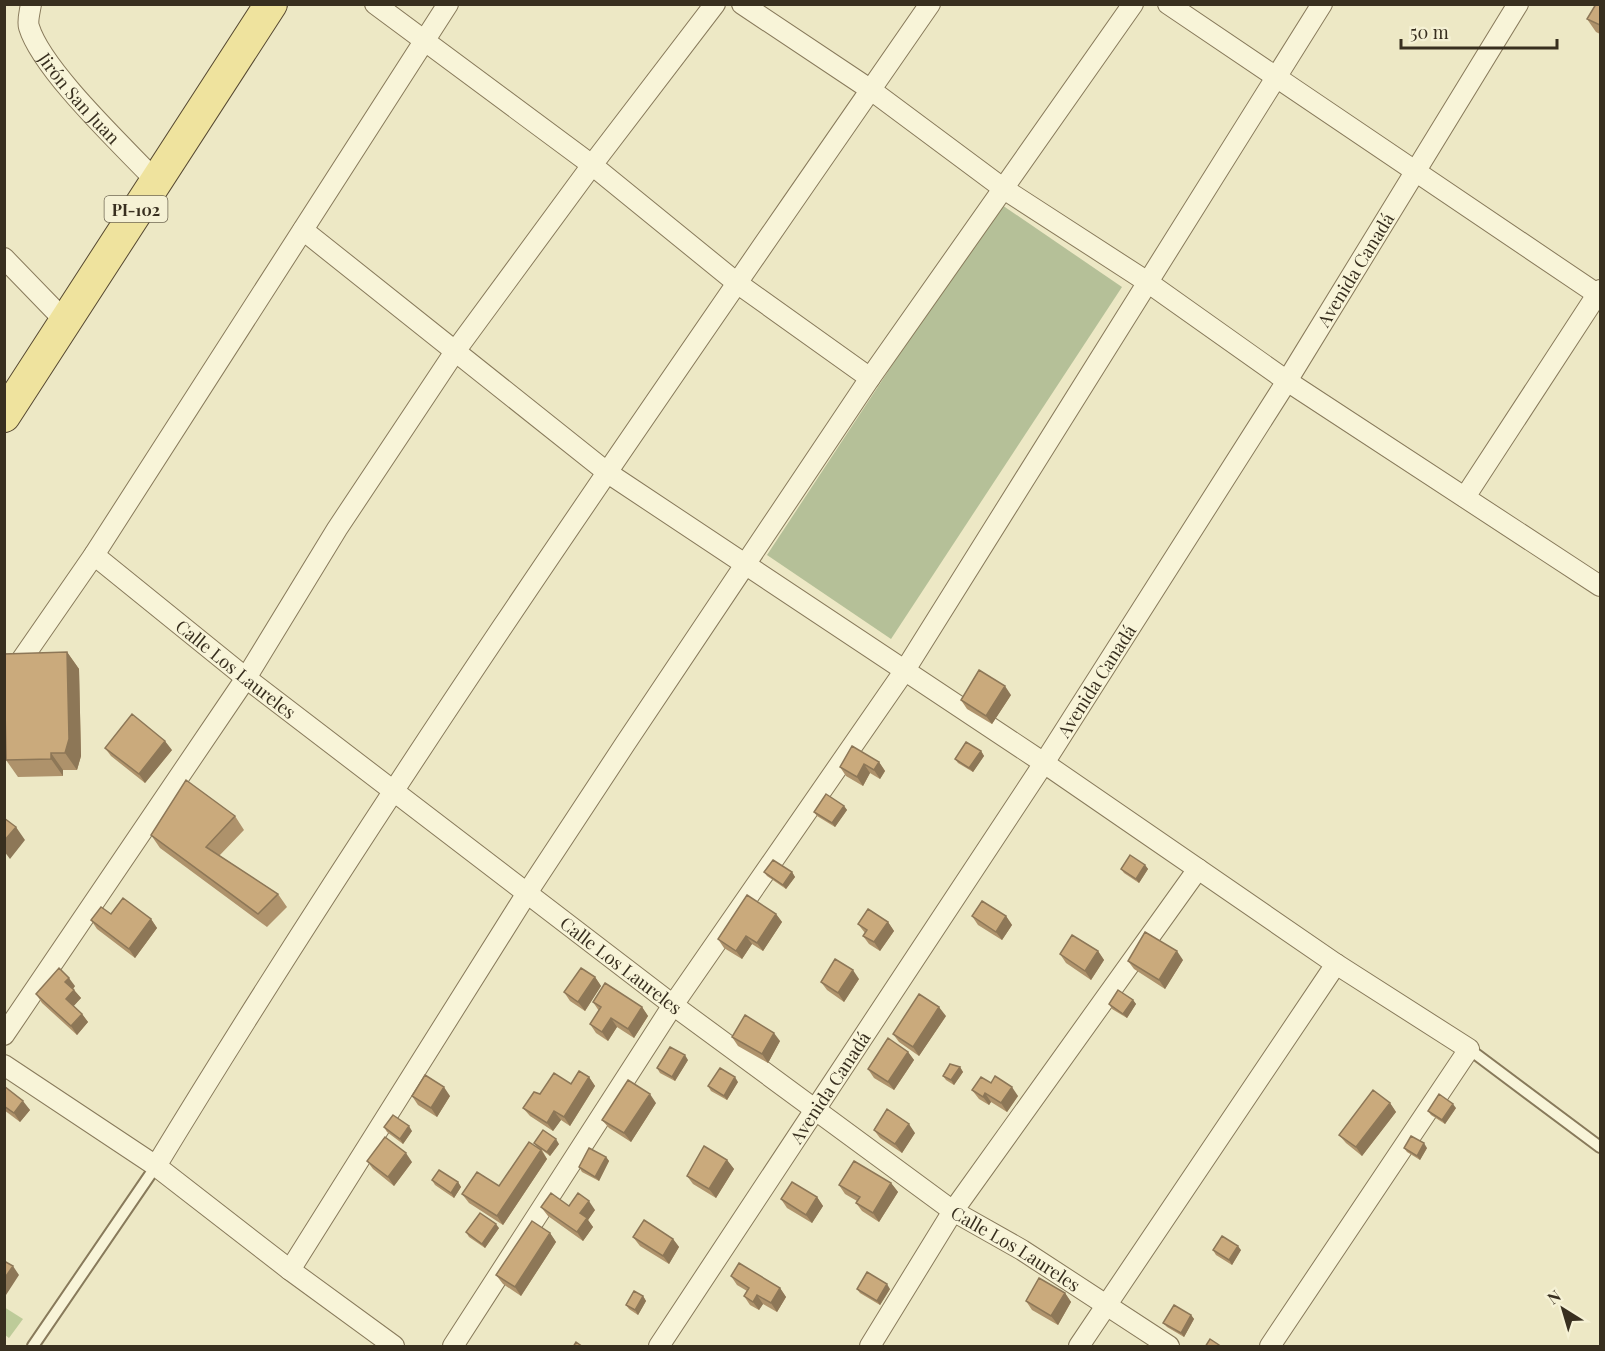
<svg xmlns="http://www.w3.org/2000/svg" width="1605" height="1351" font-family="'Playfair Display',serif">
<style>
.green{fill:#bdcb99}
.cemetery{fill:#b5c098}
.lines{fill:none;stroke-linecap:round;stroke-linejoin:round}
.lane-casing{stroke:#887a5b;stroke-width:14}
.street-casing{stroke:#887a5b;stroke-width:22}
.primary-casing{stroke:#564830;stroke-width:34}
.lane{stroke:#f8f4d8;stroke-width:10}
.street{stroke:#f8f4d8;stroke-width:20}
.primary{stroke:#efe39e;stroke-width:32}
.wall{fill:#ae926b}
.shaded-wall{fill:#8d7757}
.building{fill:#caaa7c;stroke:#8d7757;stroke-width:1.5}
.labels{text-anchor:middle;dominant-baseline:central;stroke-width:5;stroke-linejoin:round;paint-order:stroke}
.shield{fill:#f5f1d4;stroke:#716955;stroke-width:1.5}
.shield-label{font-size:16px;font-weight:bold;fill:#382f1f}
.street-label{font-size:18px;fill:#382f1f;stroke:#f5f1d4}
</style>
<rect width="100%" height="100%" fill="#ede8c5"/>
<path class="green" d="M 4,1307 L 23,1319 L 9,1338 L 5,1335 Z"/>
<path class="cemetery" d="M 999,203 L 1122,287 L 891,639 L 767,555 Z"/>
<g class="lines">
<g class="lane-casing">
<path id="lane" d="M 1469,1049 L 1600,1147
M 33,1346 L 156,1166"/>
</g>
<g class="street-casing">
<g id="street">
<path id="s1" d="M 31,4 C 30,11 27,21 29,27 C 42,70 122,145 155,180"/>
<path d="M 375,4 L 592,165 L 737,283 L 870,378"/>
<path d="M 742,4 L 871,90 L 1004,189 L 1146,281 L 1287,381 L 1600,586"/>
<path d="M 1168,4 L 1600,296"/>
<path d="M 303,230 L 608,473 L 1044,763 L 1336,964 L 1469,1049 L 1270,1346"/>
<path d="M 4,258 L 65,321"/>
<path d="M 1465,497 L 1600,290"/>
<path id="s2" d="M 94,555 L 246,678 L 673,1005 L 953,1211 L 1022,1250 L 1169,1346"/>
<path d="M 4,685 L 94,555 L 448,4"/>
<path d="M 4,1035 L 246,678 L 337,529 L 456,350 L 592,165 L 715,4"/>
<path d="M 4,1065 L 156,1166 L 290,1270 L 394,1346"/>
<path d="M 156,1166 C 398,768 665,387 930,4"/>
<path d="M 290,1270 L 527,893 L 625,744 L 870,378 L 1133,4"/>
<path d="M 453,1346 L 673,1005 L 905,670 L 1322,4"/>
<path id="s3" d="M 659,1346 L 1044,763 L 1287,381 L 1518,4"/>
<path d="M 870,1346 L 953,1211 L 1198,869"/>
<path d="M 1079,1346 L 1336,964"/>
</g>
</g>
<g class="primary-casing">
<path id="primary" d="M 4,416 L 271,4"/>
</g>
<use href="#lane" class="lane"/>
<use href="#street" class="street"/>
<use href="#primary" class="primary"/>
</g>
<path class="wall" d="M 1600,4 L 1600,34 L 1596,32 L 1587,19 Z
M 67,652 L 79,669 L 81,756 L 77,770 L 63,770 L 63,776 L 18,777 L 6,760 Z
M 1011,695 L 992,724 L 967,709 L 961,700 Z
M 105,748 L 172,750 L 145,783 L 111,756 Z
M 981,751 L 984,756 L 973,772 L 958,763 L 955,759 Z
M 879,762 L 885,771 L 880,779 L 870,773 L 863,786 L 846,776 L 840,767 Z
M 844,806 L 847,810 L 835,827 L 817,816 L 814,812 Z
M 235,816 L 244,830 L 219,856 L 278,894 L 287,907 L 267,927 L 160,848 L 151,835 Z
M 1145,865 L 1148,869 L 1139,883 L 1124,873 L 1121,869 Z
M 764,872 L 792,872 L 795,877 L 786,889 L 767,876 Z
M 111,914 L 151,919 L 157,928 L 135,958 L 97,929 L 91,920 Z
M 776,914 L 782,922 L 763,951 L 752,944 L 742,959 L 724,948 L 718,939 Z
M 972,916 L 1006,916 L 1012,925 L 1002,940 L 978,925 Z
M 888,922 L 894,931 L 880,951 L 869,944 L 863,936 L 865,933 L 858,924 Z
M 1098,951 L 1104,960 L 1091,980 L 1066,963 L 1060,954 Z
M 1183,960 L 1165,989 L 1134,969 L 1128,961 Z
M 595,977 L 601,986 L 585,1011 L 570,1001 L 564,992 Z
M 859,979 L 844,1002 L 827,990 L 821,982 Z
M 75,986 L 73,989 L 81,998 L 73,1006 L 82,1014 L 88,1022 L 77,1035 L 42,1003 L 36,994 Z
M 1133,1000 L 1136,1004 L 1127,1018 L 1112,1009 L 1109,1004 Z
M 593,1002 L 642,1007 L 648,1016 L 634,1038 L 617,1027 L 608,1041 L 596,1033 L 590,1024 L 599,1011 Z
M 946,1016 L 919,1056 L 899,1042 L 893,1034 Z
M 732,1037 L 780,1041 L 768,1063 L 738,1046 Z
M 908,1052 L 914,1060 L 894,1090 L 874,1078 L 868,1069 Z
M 688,1060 L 675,1081 L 660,1073 L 657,1068 Z
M 960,1067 L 963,1072 L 954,1085 L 946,1080 L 943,1076 Z
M 589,1077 L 595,1086 L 570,1126 L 561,1120 L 553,1131 L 530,1116 L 523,1108 L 540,1094 Z
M 738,1082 L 727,1100 L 711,1091 L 708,1086 Z
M 991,1083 L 1018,1096 L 1007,1112 L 991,1102 L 989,1105 L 979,1099 L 972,1090 Z
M 4,1086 L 30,1110 L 20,1122 L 4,1110 Z
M 412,1096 L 450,1096 L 437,1117 L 418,1105 Z
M 656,1103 L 631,1142 L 609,1128 L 602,1120 Z
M 1390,1103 L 1396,1112 L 1362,1156 L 1346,1143 L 1339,1135 Z
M 1456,1108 L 1445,1124 L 1431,1115 L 1428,1111 Z
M 384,1127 L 412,1131 L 403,1144 L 387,1132 Z
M 874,1130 L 915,1133 L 902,1153 L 880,1138 Z
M 534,1143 L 559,1144 L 550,1156 L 542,1150 L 547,1159 L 503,1225 L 469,1203 L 462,1194 L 499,1186 L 537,1147 Z
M 1404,1148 L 1427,1148 L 1420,1160 L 1407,1152 Z
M 606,1157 L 609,1161 L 599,1181 L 582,1172 L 579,1167 Z
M 727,1160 L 734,1169 L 716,1198 L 693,1184 L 687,1176 Z
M 367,1161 L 412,1162 L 394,1186 L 373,1169 Z
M 432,1180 L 458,1182 L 461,1187 L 454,1198 L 435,1185 Z
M 891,1183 L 898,1192 L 879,1222 L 862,1211 L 856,1203 L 857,1201 L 845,1194 L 839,1185 Z
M 817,1197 L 823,1206 L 812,1223 L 787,1208 L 781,1199 Z
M 569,1206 L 595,1210 L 588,1220 L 593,1227 L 583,1241 L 548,1216 L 541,1207 Z
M 499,1228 L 485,1248 L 469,1237 L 466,1232 Z
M 550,1233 L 556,1242 L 521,1296 L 503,1284 L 496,1275 Z
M 633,1237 L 673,1239 L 679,1247 L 669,1264 L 640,1246 Z
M 1213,1250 L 1241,1250 L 1232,1265 L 1216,1255 Z
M 731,1276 L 780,1288 L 786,1297 L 777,1312 L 763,1304 L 759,1310 L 750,1305 L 744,1296 L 747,1291 L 737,1285 Z
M 857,1289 L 890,1289 L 880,1305 L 860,1293 Z
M 1065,1293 L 1071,1302 L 1058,1325 L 1032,1310 L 1026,1301 Z
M 643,1296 L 646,1301 L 638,1315 L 629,1309 L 626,1305 Z
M 1191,1315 L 1194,1319 L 1184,1337 L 1167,1327 L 1163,1323 Z"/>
<path class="shaded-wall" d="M 67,652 L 79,669 L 81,756 L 77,770 L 65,753 Z
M 1005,686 L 1011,695 L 992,724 L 986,716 Z
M 165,741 L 172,750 L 145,783 L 139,774 Z
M 981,751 L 984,756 L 973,772 L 969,768 Z
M 51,753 L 63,770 L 63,776 L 51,759 Z
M 879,762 L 885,771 L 880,779 L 874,770 Z
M 864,764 L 870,773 L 863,786 L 857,777 Z
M 844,806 L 847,810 L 835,827 L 832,823 Z
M 16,827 L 25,840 L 10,859 L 4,851 L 4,841 Z
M 1145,865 L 1148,869 L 1139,883 L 1136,879 Z
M 792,872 L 795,877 L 786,889 L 783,885 Z
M 776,914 L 782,922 L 763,951 L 757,943 Z
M 1006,916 L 1012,925 L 1002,940 L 996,932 Z
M 151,919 L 157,928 L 135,958 L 129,949 Z
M 888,922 L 894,931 L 880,951 L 874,942 Z
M 746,936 L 752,944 L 742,959 L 736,951 Z
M 1098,951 L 1104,960 L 1091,980 L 1085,971 Z
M 1177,951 L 1183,960 L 1165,989 L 1159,980 Z
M 853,970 L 859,979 L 844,1002 L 838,993 Z
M 595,977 L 601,986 L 585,1011 L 578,1002 Z
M 69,978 L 75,986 L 72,990 L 65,982 Z
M 74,990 L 81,998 L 72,1008 L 66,999 Z
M 1133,1000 L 1136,1004 L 1127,1018 L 1123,1014 Z
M 642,1007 L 648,1016 L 634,1038 L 628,1029 Z
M 939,1007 L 946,1016 L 919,1056 L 913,1047 Z
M 82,1014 L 88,1022 L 77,1035 L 71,1026 Z
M 611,1018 L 617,1027 L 608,1041 L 602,1032 Z
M 774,1033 L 780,1041 L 768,1063 L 762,1054 Z
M 908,1052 L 914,1060 L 894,1090 L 888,1082 Z
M 685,1055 L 688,1060 L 675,1081 L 672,1077 Z
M 960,1067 L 963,1072 L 954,1085 L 951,1080 Z
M 589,1077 L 595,1086 L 570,1126 L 564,1117 Z
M 735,1077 L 738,1082 L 727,1100 L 724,1096 Z
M 444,1087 L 450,1096 L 437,1117 L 431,1108 Z
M 1012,1087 L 1018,1096 L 1007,1112 L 1001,1103 Z
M 985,1093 L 991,1102 L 989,1105 L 983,1097 Z
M 650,1094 L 656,1103 L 631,1142 L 624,1133 Z
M 23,1101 L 30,1110 L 20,1122 L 14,1113 Z
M 1390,1103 L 1396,1112 L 1362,1156 L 1356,1147 Z
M 1453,1104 L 1456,1108 L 1445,1124 L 1442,1120 Z
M 554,1111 L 561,1120 L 553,1131 L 547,1123 Z
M 909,1124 L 915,1133 L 902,1153 L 895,1144 Z
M 409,1126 L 412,1131 L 403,1144 L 400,1139 Z
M 556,1139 L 559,1144 L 550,1156 L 547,1152 Z
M 1424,1143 L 1427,1148 L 1420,1160 L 1417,1156 Z
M 541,1150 L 547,1159 L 503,1225 L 497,1216 Z
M 406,1153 L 412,1162 L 394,1186 L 388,1177 Z
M 606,1157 L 609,1161 L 599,1181 L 595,1177 Z
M 727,1160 L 734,1169 L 716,1198 L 709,1189 Z
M 458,1182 L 461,1187 L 454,1198 L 451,1193 Z
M 891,1183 L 898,1192 L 879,1222 L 873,1213 Z
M 817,1197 L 823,1206 L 812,1223 L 806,1215 Z
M 589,1201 L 595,1210 L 588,1220 L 593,1227 L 583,1241 L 577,1232 L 580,1213 Z
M 496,1224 L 499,1228 L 485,1248 L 482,1244 Z
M 550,1233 L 556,1242 L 521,1296 L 515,1287 Z
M 673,1239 L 679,1247 L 669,1264 L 663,1256 Z
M 1238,1246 L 1241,1250 L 1232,1265 L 1229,1260 Z
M 13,1266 L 19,1275 L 6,1295 L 4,1293 L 4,1279 Z
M 887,1284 L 890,1289 L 880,1305 L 877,1301 Z
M 780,1288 L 786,1297 L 777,1312 L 771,1303 Z
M 1065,1293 L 1071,1302 L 1058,1325 L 1051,1316 Z
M 757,1295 L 763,1304 L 759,1310 L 753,1302 Z
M 643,1296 L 646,1301 L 638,1315 L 635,1310 Z
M 1191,1315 L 1194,1319 L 1184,1337 L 1181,1333 Z"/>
<path class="building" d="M 1596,4 L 1600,4 L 1600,25 L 1587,19 Z
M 67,652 L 69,739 L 65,753 L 51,753 L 51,759 L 6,760 L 4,654 Z
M 979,670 L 1005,686 L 986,716 L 961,700 Z
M 132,714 L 165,741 L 139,774 L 105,748 Z
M 966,742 L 981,751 L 969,768 L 955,759 Z
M 852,746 L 879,762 L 874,770 L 864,764 L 857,777 L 840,767 Z
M 186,780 L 235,816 L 206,847 L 278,894 L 258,914 L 151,835 Z
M 826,794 L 844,806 L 832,823 L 814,812 Z
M 4,818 L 16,827 L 4,841 Z
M 1130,855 L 1145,865 L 1136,879 L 1121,869 Z
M 773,860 L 792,872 L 783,885 L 764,872 Z
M 747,895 L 776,914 L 757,943 L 746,936 L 736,951 L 718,939 Z
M 123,898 L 151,919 L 129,949 L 91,920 L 101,907 L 111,914 Z
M 982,901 L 1006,916 L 996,932 L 972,916 Z
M 868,909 L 888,922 L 874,942 L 863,936 L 867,930 L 858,924 Z
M 1145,932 L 1177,951 L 1159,980 L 1128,961 Z
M 1072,935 L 1098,951 L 1085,971 L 1060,954 Z
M 835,959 L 853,970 L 838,993 L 821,982 Z
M 59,968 L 69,978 L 65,982 L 74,990 L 66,999 L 82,1014 L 71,1026 L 36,994 Z
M 581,968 L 595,977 L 578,1002 L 564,992 Z
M 605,983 L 642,1007 L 628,1029 L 611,1018 L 602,1032 L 590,1024 L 601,1007 L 593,1002 Z
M 1118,990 L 1133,1000 L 1123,1014 L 1109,1004 Z
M 919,994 L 939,1007 L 913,1047 L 893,1034 Z
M 745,1015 L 774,1033 L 762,1054 L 732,1037 Z
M 888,1038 L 908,1052 L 888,1082 L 868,1069 Z
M 670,1047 L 685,1055 L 672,1077 L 657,1068 Z
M 950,1064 L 960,1067 L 951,1080 L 943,1076 Z
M 720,1068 L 735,1077 L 724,1096 L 708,1086 Z
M 579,1071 L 589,1077 L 564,1117 L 554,1111 L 547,1123 L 523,1108 L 534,1092 L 540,1094 L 554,1073 L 571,1084 Z
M 425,1075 L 444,1087 L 431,1108 L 412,1096 Z
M 995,1076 L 1012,1087 L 1001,1103 L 985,1093 L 983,1097 L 972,1090 L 981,1077 L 991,1083 Z
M 628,1080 L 650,1094 L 624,1133 L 602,1120 Z
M 4,1086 L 23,1101 L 14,1113 L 4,1106 Z
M 1373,1090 L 1390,1103 L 1356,1147 L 1339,1135 Z
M 1439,1094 L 1453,1104 L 1442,1120 L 1428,1111 Z
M 887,1109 L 909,1124 L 895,1144 L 874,1130 Z
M 393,1115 L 409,1126 L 400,1139 L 384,1127 Z
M 543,1130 L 556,1139 L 547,1152 L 534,1143 Z
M 1411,1136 L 1424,1143 L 1417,1156 L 1404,1148 Z
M 385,1137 L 406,1153 L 388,1177 L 367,1161 Z
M 529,1142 L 541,1150 L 497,1216 L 462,1194 L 477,1172 L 499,1186 Z
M 704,1146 L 727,1160 L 709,1189 L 687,1176 Z
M 589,1148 L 606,1157 L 595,1177 L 579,1167 Z
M 854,1161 L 891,1183 L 873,1213 L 856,1203 L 860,1197 L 839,1185 Z
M 439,1170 L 458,1182 L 451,1193 L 432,1180 Z
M 792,1182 L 817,1197 L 806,1215 L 781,1199 Z
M 551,1193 L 569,1206 L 578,1193 L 589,1201 L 580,1213 L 587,1218 L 577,1232 L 541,1207 Z
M 480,1213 L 496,1224 L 482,1244 L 466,1232 Z
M 644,1220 L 673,1239 L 663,1256 L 633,1237 Z
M 532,1221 L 550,1233 L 515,1287 L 496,1275 Z
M 1222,1236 L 1238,1246 L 1229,1260 L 1213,1250 Z
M 4,1261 L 13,1266 L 4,1279 Z
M 739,1263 L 780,1288 L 771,1303 L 757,1295 L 753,1302 L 744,1296 L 749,1288 L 731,1276 Z
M 867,1272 L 887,1284 L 877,1301 L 857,1289 Z
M 1039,1278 L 1065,1293 L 1051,1316 L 1026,1301 Z
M 634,1291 L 643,1296 L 635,1310 L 626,1305 Z
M 1174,1305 L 1191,1315 L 1181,1333 L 1163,1323 Z
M 1210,1339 L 1222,1347 L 1205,1347 Z
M 576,1342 L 583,1347 L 573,1347 Z"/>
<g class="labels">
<rect class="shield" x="104.5" y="196" width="63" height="26" rx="4.5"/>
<g class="shield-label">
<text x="136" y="209">PI-102</text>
</g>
<g class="street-label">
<text stroke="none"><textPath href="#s1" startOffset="111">Jirón San Juan</textPath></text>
<text stroke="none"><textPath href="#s3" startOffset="1282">Avenida Canadá</textPath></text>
<text stroke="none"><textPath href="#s2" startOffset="182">Calle Los Laureles</textPath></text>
<text stroke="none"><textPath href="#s3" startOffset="796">Avenida Canadá</textPath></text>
<text stroke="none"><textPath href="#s2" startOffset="668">Calle Los Laureles</textPath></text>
<text stroke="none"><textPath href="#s3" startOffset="310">Avenida Canadá</textPath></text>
<text stroke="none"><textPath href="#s2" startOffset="1154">Calle Los Laureles</textPath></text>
</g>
</g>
<rect width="1605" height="1351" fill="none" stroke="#382f1f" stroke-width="12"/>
<g transform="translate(1563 1309) rotate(323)" stroke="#f5f1d4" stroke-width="4.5" paint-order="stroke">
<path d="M0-4.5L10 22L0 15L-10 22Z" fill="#382f1f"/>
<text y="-9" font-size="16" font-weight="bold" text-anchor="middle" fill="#382f1f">N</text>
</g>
<path d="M1401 39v9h156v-9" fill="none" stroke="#382f1f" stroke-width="3"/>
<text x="1410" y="39" font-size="18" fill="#382f1f" stroke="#f5f1d4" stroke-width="4.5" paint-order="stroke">50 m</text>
</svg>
